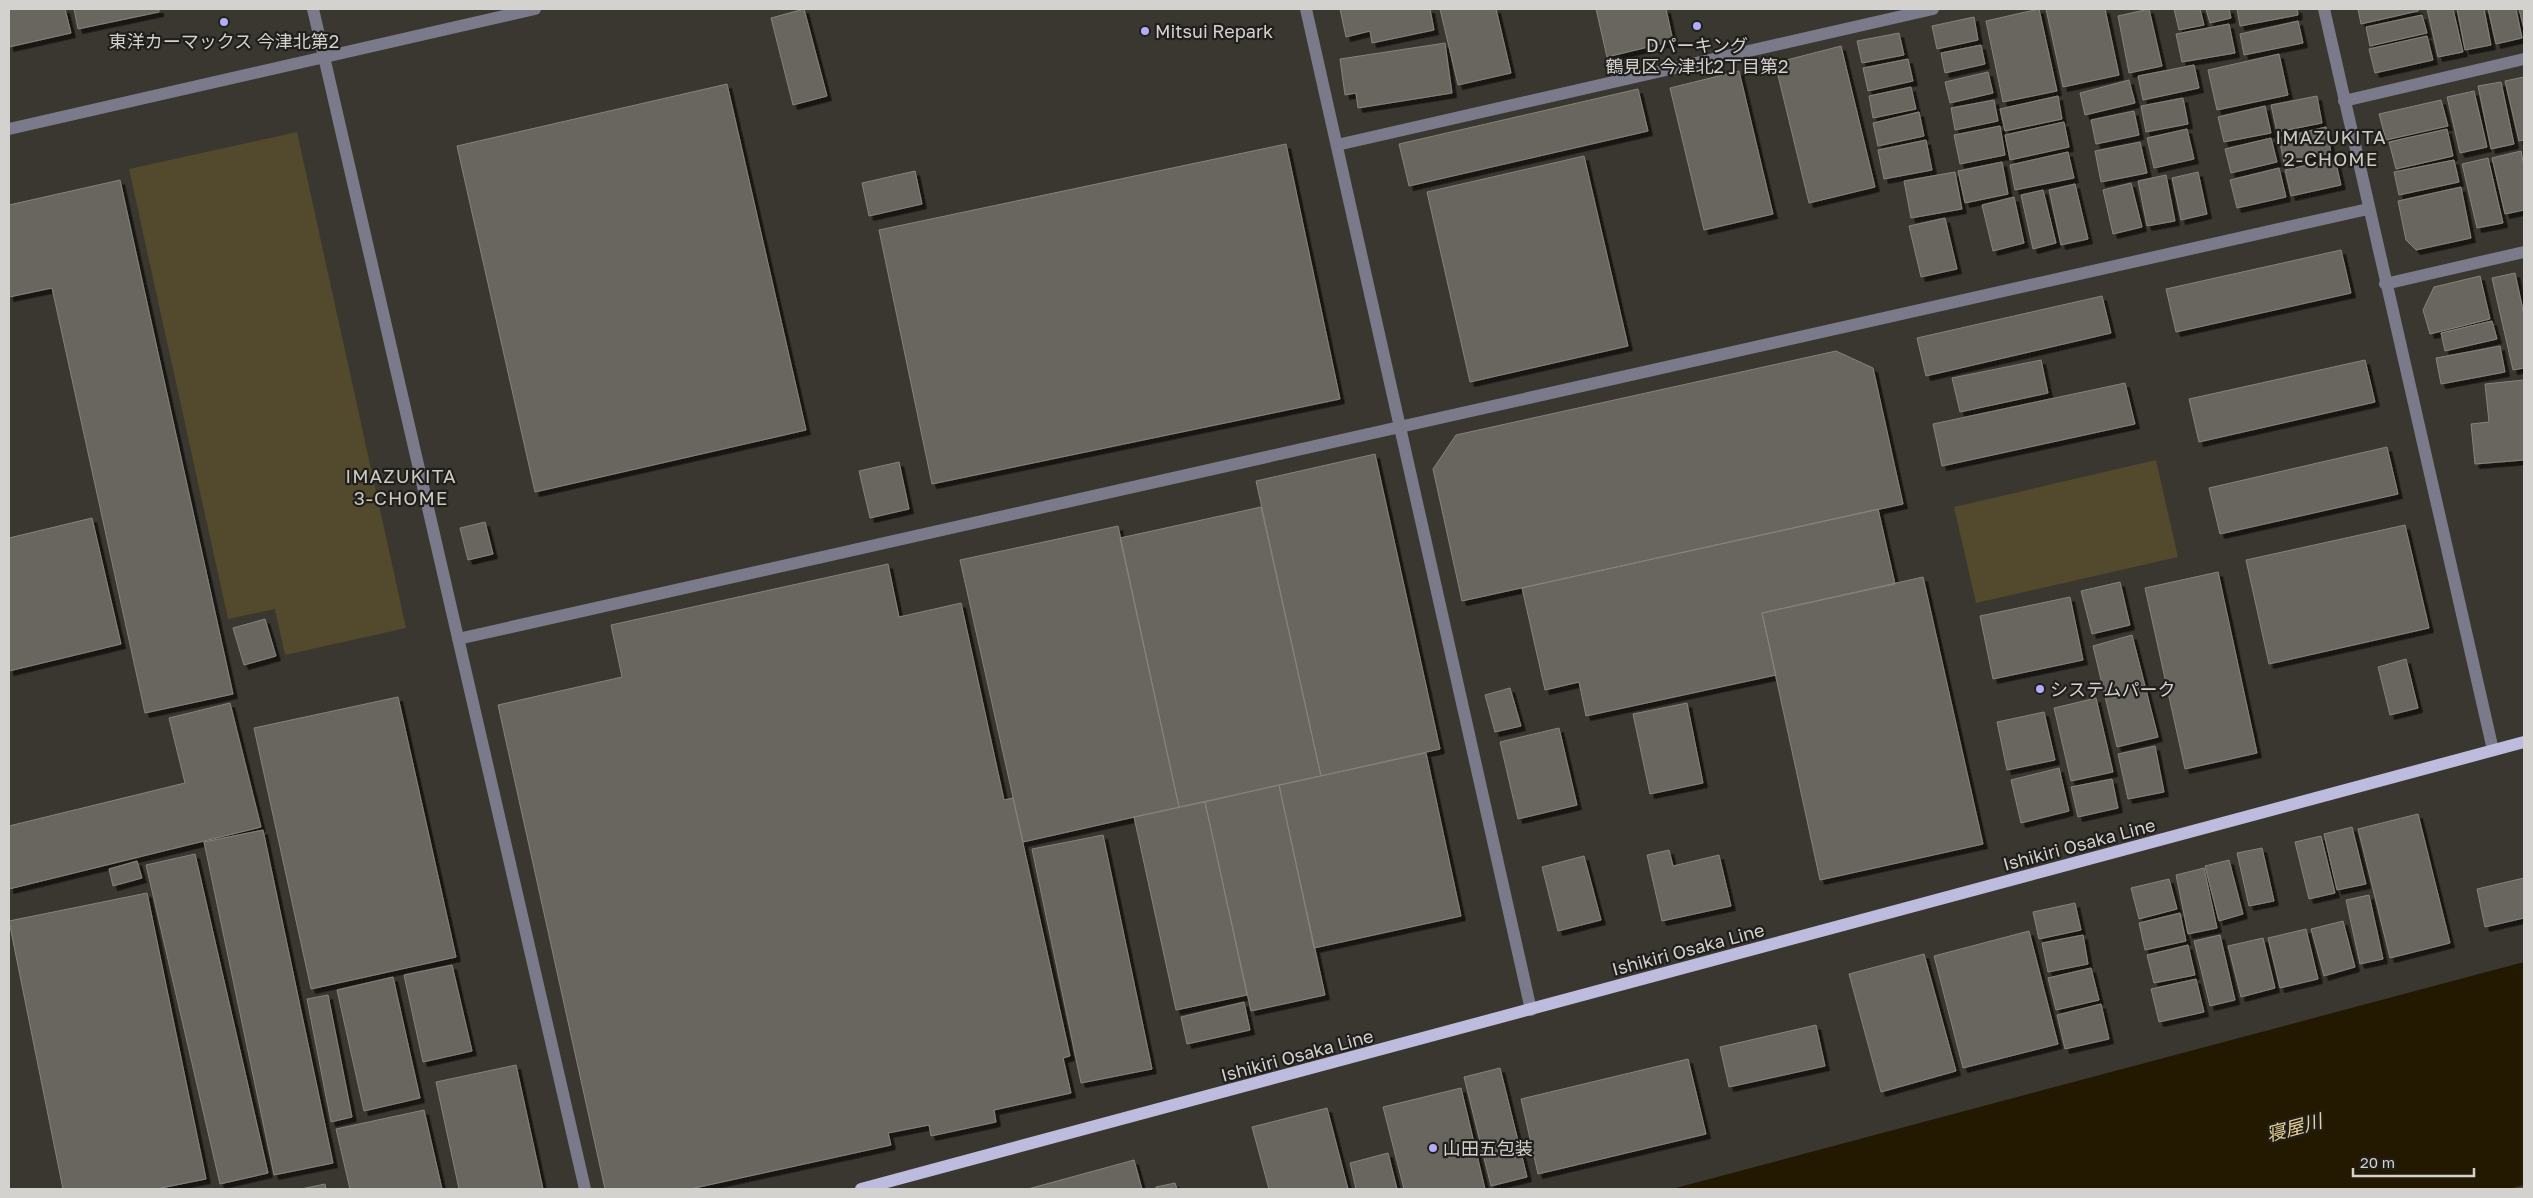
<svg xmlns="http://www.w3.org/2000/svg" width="2533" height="1198" font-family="'Golos Text','Noto Sans JP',sans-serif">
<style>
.green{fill:#53492d}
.water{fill:#231900}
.building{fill:#69665e;stroke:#86837b;filter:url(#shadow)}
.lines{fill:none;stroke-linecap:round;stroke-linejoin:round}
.minor{stroke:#7b7a8b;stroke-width:12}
.major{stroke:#bdbcde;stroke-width:12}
.poi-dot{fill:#b2adf9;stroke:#201f1b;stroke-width:2}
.labels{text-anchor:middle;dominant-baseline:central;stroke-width:4.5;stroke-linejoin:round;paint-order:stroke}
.poi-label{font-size:18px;fill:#d4d2ce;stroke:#201f1b;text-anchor:start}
.street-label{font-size:18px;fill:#d4d2ce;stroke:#201f1b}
.neighbourhood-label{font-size:19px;letter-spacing:1px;fill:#ccc9c0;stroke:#201f1b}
.water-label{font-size:19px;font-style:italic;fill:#e9d292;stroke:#201f1b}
</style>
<defs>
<filter id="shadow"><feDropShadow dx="4.5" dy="4.5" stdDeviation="0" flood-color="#0009"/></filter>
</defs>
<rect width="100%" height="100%" fill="#3a3730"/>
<path class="green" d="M 297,132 L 406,628 L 285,655 L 275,609 L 228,619 L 129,169 Z
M 2156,460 L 2178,557 L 1976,603 L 1954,507 Z"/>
<path class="water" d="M 2524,962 L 2524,1185 L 2509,1189 L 1672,1189 Z"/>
<path class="building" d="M 9,9 L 65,9 L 71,33 L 9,47 Z
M 74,9 L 159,9 L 159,12 L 78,29 Z
M 804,9 L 827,96 L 793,105 L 771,18 Z
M 1340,9 L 1430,9 L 1434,30 L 1372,43 L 1370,31 L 1346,37 Z
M 1440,9 L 1496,9 L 1511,73 L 1458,85 Z
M 1596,9 L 1666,9 L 1673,41 L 1607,57 Z
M 2039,9 L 2057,91 L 2003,102 L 1986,21 Z
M 2046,9 L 2105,9 L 2119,75 L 2063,87 Z
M 2149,9 L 2162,66 L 2129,73 L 2118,16 Z
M 2174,9 L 2200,9 L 2204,25 L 2179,30 Z
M 2206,9 L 2229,9 L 2231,18 L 2210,23 Z
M 2237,9 L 2297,9 L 2298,15 L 2240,26 Z
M 2358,9 L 2418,9 L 2418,11 L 2361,24 Z
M 2427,9 L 2453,9 L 2463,52 L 2438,57 Z
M 2457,9 L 2484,9 L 2491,45 L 2465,50 Z
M 2488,9 L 2516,9 L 2522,38 L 2496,44 Z
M 2519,9 L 2524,9 L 2524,29 Z
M 2422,15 L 2427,33 L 2370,46 L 2366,27 Z
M 1974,17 L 1978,40 L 1937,49 L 1932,26 Z
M 2298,21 L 2303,43 L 2244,55 L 2240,34 Z
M 2229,24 L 2235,53 L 2182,62 L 2176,34 Z
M 1899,33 L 1904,55 L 1862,63 L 1857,41 Z
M 2427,36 L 2433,60 L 2375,73 L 2369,49 Z
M 1445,43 L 1452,93 L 1358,108 L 1356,93 L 1345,95 L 1340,59 Z
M 1981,45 L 1985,64 L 1945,73 L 1941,53 Z
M 1841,46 L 1875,187 L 1809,203 L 1775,63 Z
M 2279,54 L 2288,95 L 2217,110 L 2208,70 Z
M 1908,59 L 1913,81 L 1868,91 L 1863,68 Z
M 2194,65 L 2199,88 L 2143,100 L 2138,76 Z
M 1739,71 L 1773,214 L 1704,230 L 1670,88 Z
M 1988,72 L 1993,93 L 1950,103 L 1945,82 Z
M 2524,77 L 2524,140 L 2519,141 L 2505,81 Z
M 2129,80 L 2135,103 L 2085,115 L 2080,93 Z
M 2501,82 L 2514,144 L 2491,149 L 2478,86 Z
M 727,84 L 806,430 L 535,492 L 457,146 Z
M 1911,87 L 1916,109 L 1873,118 L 1869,96 Z
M 1638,89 L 1648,131 L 1409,186 L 1399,144 Z
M 2474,91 L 2487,147 L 2460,153 L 2447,97 Z
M 2058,96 L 2062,119 L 2005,131 L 2000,109 Z
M 2317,96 L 2322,123 L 2277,132 L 2271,105 Z
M 2183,98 L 2188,124 L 2146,132 L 2141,106 Z
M 1994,100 L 1998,121 L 1955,130 L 1951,108 Z
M 2441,100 L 2448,126 L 2386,140 L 2379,114 Z
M 2265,106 L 2271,133 L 2224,142 L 2218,117 Z
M 2134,111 L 2139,135 L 2096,144 L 2091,120 Z
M 1919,112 L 1924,136 L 1878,146 L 1873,123 Z
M 2064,122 L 2069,147 L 2010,160 L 2005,135 Z
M 2000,126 L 2005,155 L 1960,164 L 1954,135 Z
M 2326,127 L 2331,153 L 2284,163 L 2279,138 Z
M 2187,129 L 2194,159 L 2154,168 L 2147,138 Z
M 2447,129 L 2453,156 L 2396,169 L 2389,142 Z
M 2271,138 L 2277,162 L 2231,173 L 2225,149 Z
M 1926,140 L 1932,170 L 1884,179 L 1878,150 Z
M 2140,142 L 2147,173 L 2101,182 L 2095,151 Z
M 1286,144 L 1340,399 L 932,484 L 879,230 Z
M 2521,151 L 2524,166 L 2524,210 L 2505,214 L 2492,158 Z
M 2068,152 L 2074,178 L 2015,190 L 2010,165 Z
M 1584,156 L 1628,346 L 1470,382 L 1427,192 Z
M 2488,158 L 2503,223 L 2477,228 L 2462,164 Z
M 2335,159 L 2341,185 L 2291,196 L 2285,170 Z
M 2454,160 L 2459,182 L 2399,195 L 2394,172 Z
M 2002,162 L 2008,194 L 1965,203 L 1958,171 Z
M 2279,168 L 2286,197 L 2237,208 L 2230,180 Z
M 915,171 L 922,204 L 869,216 L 862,183 Z
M 1955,172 L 1962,209 L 1911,218 L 1904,181 Z
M 2198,172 L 2207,214 L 2181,220 L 2172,178 Z
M 2166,175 L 2175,221 L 2147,226 L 2138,181 Z
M 120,180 L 233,694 L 145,713 L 52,288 L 9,297 L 9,205 Z
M 2131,183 L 2142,227 L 2113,234 L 2103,190 Z
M 2075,184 L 2088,239 L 2061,245 L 2049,190 Z
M 2461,187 L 2471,238 L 2416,250 L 2406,240 L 2398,201 Z
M 2043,190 L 2056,243 L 2033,249 L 2021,195 Z
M 2014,197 L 2024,243 L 1993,251 L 1982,205 Z
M 1945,218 L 1957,269 L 1921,277 L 1909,226 Z
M 2341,250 L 2351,293 L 2176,332 L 2166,289 Z
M 2515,273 L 2524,315 L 2524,368 L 2513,370 L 2492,278 Z
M 2480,276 L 2490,319 L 2430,334 L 2423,310 L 2434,287 Z
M 2102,296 L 2111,333 L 1926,376 L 1917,338 Z
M 2492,321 L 2497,339 L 2445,351 L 2441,333 Z
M 2500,346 L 2505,372 L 2441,384 L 2436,358 Z
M 1836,351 L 1873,368 L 1903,504 L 1462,601 L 1433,469 L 1456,435 Z
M 2041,360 L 2048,393 L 1960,412 L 1952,378 Z
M 2365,360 L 2375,402 L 2199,442 L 2189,399 Z
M 2524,380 L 2524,460 L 2475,464 L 2471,424 L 2489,422 L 2485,384 Z
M 2125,383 L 2135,424 L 1942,466 L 1933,424 Z
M 2387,447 L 2398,494 L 2220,534 L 2209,488 Z
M 1375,454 L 1440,749 L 1321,776 L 1256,481 Z
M 899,462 L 909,509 L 870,518 L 859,471 Z
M 1261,507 L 1321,776 L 1179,807 L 1120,538 Z
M 1878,509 L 1895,584 L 1762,613 L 1776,675 L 1586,716 L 1579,682 L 1545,690 L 1522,588 Z
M 92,518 L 121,644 L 9,671 L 9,538 Z
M 485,522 L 493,554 L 468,560 L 460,528 Z
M 2405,525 L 2429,628 L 2269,664 L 2246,560 Z
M 1118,526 L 1179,807 L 1023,842 L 960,560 Z
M 888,564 L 899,617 L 961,603 L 1004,800 L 1013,798 L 1070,1056 L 1063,1058 L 1071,1093 L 994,1110 L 996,1122 L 931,1136 L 929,1125 L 888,1133 L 891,1145 L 690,1189 L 605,1189 L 498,705 L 622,677 L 611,625 Z
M 2218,572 L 2257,753 L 2185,769 L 2145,588 Z
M 1923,577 L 1983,844 L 1820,880 L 1762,613 Z
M 2120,582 L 2130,625 L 2092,634 L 2081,591 Z
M 2070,597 L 2083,660 L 1993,679 L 1980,616 Z
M 265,619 L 276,656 L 244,665 L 233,628 Z
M 2132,635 L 2158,737 L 2117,747 L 2093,646 Z
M 2406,659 L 2418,708 L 2390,715 L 2378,667 Z
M 1510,688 L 1521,726 L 1495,732 L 1485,695 Z
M 398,697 L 456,957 L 311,989 L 254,728 Z
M 2096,698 L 2113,772 L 2071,781 L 2054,708 Z
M 230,703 L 261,827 L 9,889 L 9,826 L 185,783 L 169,718 Z
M 1687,703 L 1703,783 L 1650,794 L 1633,714 Z
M 2044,712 L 2055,760 L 2007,770 L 1997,722 Z
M 1559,728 L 1577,805 L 1518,819 L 1500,742 Z
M 2155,746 L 2164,792 L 2128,799 L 2118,754 Z
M 1426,753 L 1461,916 L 1314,948 L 1279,785 Z
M 2059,768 L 2069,811 L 2021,823 L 2011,780 Z
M 2112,779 L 2118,808 L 2078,817 L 2071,787 Z
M 1279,785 L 1325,995 L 1251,1011 L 1205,802 Z
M 1205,802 L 1247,995 L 1176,1010 L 1134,817 Z
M 2418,814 L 2450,943 L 2390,958 L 2358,829 Z
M 2352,827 L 2366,884 L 2337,890 L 2324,834 Z
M 263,830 L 333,1163 L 274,1175 L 204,842 Z
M 1103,835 L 1152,1069 L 1081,1083 L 1032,849 Z
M 2321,836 L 2335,893 L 2309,899 L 2295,842 Z
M 2262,848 L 2274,901 L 2249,906 L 2237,853 Z
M 1669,850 L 1673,866 L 1719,855 L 1731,906 L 1662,921 L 1647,855 Z
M 195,854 L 268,1173 L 220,1184 L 146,865 Z
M 1584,856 L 1601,920 L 1558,931 L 1542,867 Z
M 2229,860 L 2243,914 L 2219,921 L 2205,866 Z
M 137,861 L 142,878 L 113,886 L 109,869 Z
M 2204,868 L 2217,928 L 2188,934 L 2176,875 Z
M 2524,878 L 2524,918 L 2485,927 L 2477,889 Z
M 2169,879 L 2177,909 L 2139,919 L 2131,888 Z
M 147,893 L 206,1179 L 156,1189 L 63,1189 L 9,921 Z
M 2369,895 L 2383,959 L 2360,964 L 2346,900 Z
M 2075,903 L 2081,930 L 2039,939 L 2033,912 Z
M 2180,913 L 2186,941 L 2145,950 L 2139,923 Z
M 2343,921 L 2355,967 L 2324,976 L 2311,929 Z
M 2306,929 L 2318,979 L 2280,988 L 2268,938 Z
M 2029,931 L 2058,1044 L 1963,1068 L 1934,956 Z
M 2083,935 L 2088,964 L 2048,972 L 2042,943 Z
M 2220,935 L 2235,1000 L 2210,1006 L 2194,941 Z
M 2263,938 L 2275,988 L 2241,997 L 2228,946 Z
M 2188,945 L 2195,975 L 2154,983 L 2147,955 Z
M 1924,954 L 1956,1071 L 1881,1092 L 1849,974 Z
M 452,965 L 472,1051 L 423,1062 L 404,975 Z
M 2091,968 L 2099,1000 L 2056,1010 L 2048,978 Z
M 393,977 L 420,1098 L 364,1111 L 337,990 Z
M 2196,979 L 2204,1012 L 2159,1022 L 2151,989 Z
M 328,995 L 352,1117 L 331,1122 L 307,999 Z
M 1244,1002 L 1250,1030 L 1187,1044 L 1181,1017 Z
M 2101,1004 L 2109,1039 L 2065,1049 L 2057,1015 Z
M 1816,1025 L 1825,1066 L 1729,1087 L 1720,1047 Z
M 1688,1059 L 1706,1134 L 1538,1174 L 1521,1099 Z
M 516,1065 L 543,1189 L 459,1189 L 436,1082 Z
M 1500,1068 L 1527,1177 L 1491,1186 L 1464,1077 Z
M 1461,1088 L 1485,1189 L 1404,1189 L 1383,1107 Z
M 1327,1108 L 1348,1189 L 1269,1189 L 1252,1127 Z
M 424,1110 L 442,1189 L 350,1189 L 336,1129 Z
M 1388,1153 L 1397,1189 L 1356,1189 L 1350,1163 Z
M 1134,1160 L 1142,1189 L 1028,1189 Z
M 1175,1183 L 1177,1189 L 1156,1189 L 1156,1187 Z
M 325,1184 L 326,1189 L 301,1189 Z"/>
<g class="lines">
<path class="minor" d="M 313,9 L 585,1189
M 1306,9 L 1531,1010
M 2324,9 L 2493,750
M 2344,101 L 2524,59
M 9,129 L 535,9
M 1337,145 L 1933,9
M 2385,284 L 2524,252
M 458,639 L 2368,209"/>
<path class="major" d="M 861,1189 L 2524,742"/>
</g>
<g class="poi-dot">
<circle cx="224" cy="22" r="5"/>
<circle cx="1697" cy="26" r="5"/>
<circle cx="1145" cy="31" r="5"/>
<circle cx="2040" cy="689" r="5"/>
<circle cx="1433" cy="1148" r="5"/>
</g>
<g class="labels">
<g class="poi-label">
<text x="1155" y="31">Mitsui Repark</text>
<text x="224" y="41" text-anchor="middle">東洋カーマックス 今津北第2</text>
<text x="1697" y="45" text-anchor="middle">Dパーキング<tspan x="1697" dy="21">鶴見区今津北2丁目第2</tspan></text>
<text x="2050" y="689">システムパーク</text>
<text x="1443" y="1148">山田五包装</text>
</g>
<g class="street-label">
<text transform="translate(2079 844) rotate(-15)">Ishikiri Osaka Line</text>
<text transform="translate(1688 949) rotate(-15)">Ishikiri Osaka Line</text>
<text transform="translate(1297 1055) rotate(-15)">Ishikiri Osaka Line</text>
</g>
<g class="neighbourhood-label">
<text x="2331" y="136">IMAZUKITA<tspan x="2331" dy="22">2-CHOME</tspan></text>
<text x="401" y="475">IMAZUKITA<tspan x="401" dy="22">3-CHOME</tspan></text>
</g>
<g class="water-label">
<text transform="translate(2294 1127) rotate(-15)">寝屋川</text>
</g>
</g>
<rect width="2533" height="1198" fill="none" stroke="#d4d2ce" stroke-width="20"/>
<path d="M2353 1168v8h121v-8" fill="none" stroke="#d4d2ce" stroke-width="2.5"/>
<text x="2360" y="1168" font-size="15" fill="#d4d2ce" stroke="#201f1b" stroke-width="4" paint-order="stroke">20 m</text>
</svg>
